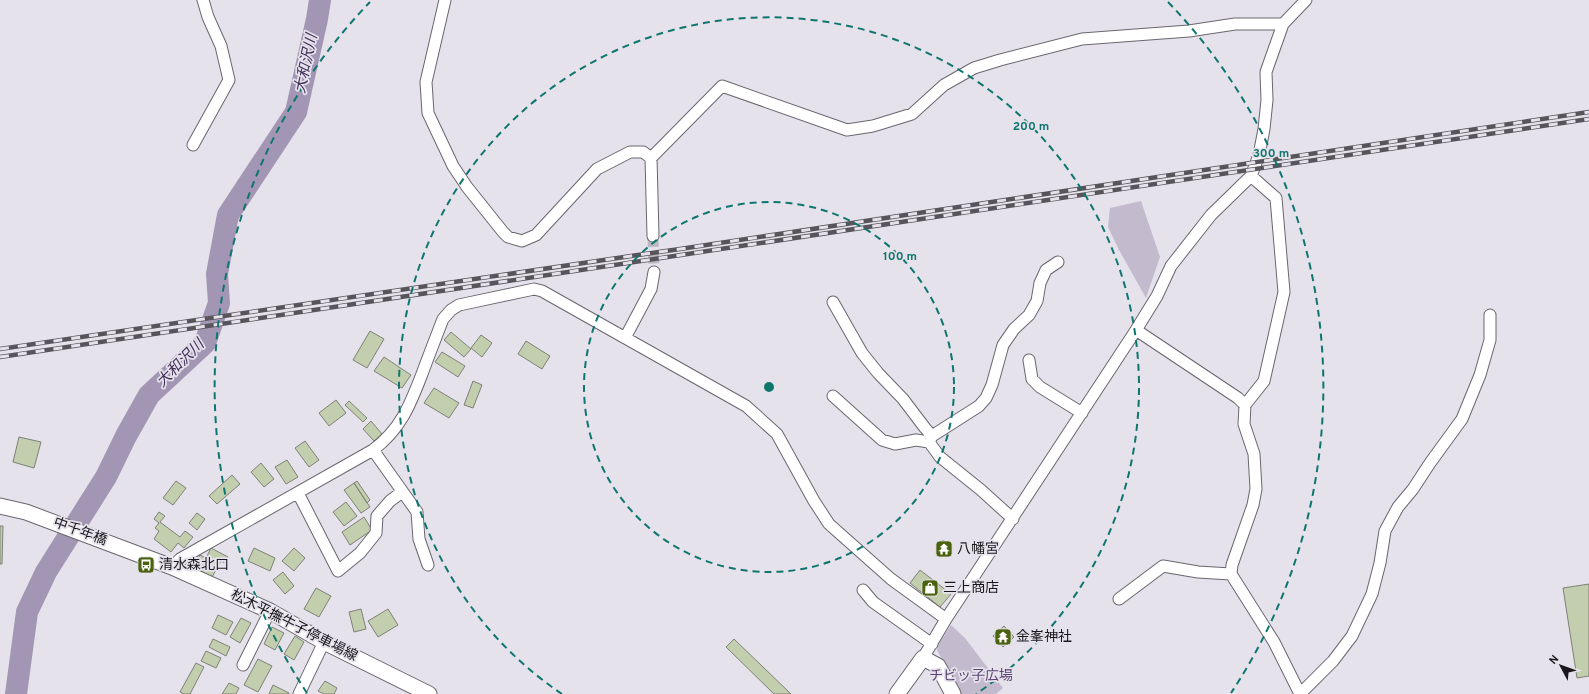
<svg xmlns="http://www.w3.org/2000/svg" width="1589" height="694" font-family="Overpass,'Noto Sans JP',sans-serif">
<style>
.green{fill:#c3bace}
.lines{fill:none;stroke-linecap:round;stroke-linejoin:round}
.river{stroke:#a396b4;stroke-width:22}
.building{fill:#c2ceae;stroke:#7d8178}
.minor-tunnel{stroke:#bdb9c2;stroke-width:11;stroke-dasharray:11 5.5;stroke-linecap:butt}
.minor-casing{stroke:#6a666f;stroke-width:13}
.secondary-casing{stroke:#6a666f;stroke-width:17}
.minor{stroke:#fff;stroke-width:11}
.secondary{stroke:#fff;stroke-width:15}
.rail-casing{stroke:#57545a;stroke-width:4.5}
.rail{stroke:#e6e2ec;stroke-width:3;stroke-dasharray:9;stroke-linecap:butt}
.ring{fill:none;stroke:#0f766e;stroke-width:2;stroke-dasharray:7 5}
.labels{text-anchor:middle;dominant-baseline:central;stroke-width:3.5;stroke-linejoin:round;paint-order:stroke}
.street-label{font-size:14px;fill:#19171b;stroke:#e6e2ec}
.poi-label{font-size:14px;fill:#19171b;stroke:#e6e2ec;text-anchor:start}
.park-label{font-size:14px;fill:#5a4471;stroke:#e6e2ec}
.water-label{font-size:15px;font-style:italic;fill:#422d58;stroke:#e6e2ec}
.centre{fill:#0f766e;stroke:#e6e2ec;stroke-width:2}
.ring-label{font-size:12px;text-anchor:middle;font-weight:bold;fill:#0f766e;stroke:#e6e2ec;stroke-width:3.5;stroke-linejoin:round;paint-order:stroke}
</style>
<rect width="100%" height="100%" fill="#e6e2ec"/>
<path class="green" d="M 1141,201 L 1160,257 L 1146,298 L 1119,250 L 1108,227 L 1110,208 Z
M 951,625 L 965,638 L 1003,688 L 996,694 L 961,694 L 937,650 L 939,643 Z"/>
<g class="lines">
<path class="river" d="M 16,694 L 27,612 L 46,572 L 106,477 L 126,436 L 149,395 L 205,343 L 219,303 L 217,274 L 228,215 L 296,112 L 317,19 L 320,0"/>
</g>
<path class="building" d="M 370,331 L 384,339 L 367,368 L 353,360 Z
M 451,332 L 471,349 L 464,357 L 444,340 Z
M 481,335 L 492,343 L 482,357 L 471,348 Z
M 526,341 L 550,356 L 542,369 L 518,354 Z
M 442,352 L 465,366 L 458,377 L 435,362 Z
M 384,357 L 411,375 L 402,388 L 374,371 Z
M 473,381 L 482,385 L 473,408 L 464,405 Z
M 434,388 L 459,403 L 449,418 L 424,403 Z
M 336,400 L 346,413 L 329,426 L 319,413 Z
M 349,401 L 367,418 L 363,422 L 345,405 Z
M 371,421 L 382,434 L 374,441 L 363,429 Z
M 19,437 L 41,442 L 34,468 L 13,462 Z
M 305,441 L 319,460 L 309,467 L 295,448 Z
M 287,460 L 298,477 L 286,484 L 275,467 Z
M 261,463 L 274,479 L 264,487 L 251,472 Z
M 232,475 L 240,484 L 217,504 L 209,496 Z
M 176,481 L 186,488 L 173,505 L 163,498 Z
M 357,481 L 370,500 L 367,503 L 354,483 Z
M 354,483 L 370,507 L 361,513 L 344,490 Z
M 346,502 L 357,516 L 344,526 L 333,512 Z
M 159,512 L 165,516 L 160,522 L 180,537 L 185,531 L 193,537 L 184,548 L 178,543 L 171,552 L 154,539 L 159,531 L 155,528 L 159,523 L 154,519 Z
M 197,513 L 205,519 L 197,530 L 189,523 Z
M 364,517 L 372,530 L 350,545 L 342,532 Z
M 0,526 L 3,526 L 2,564 L 0,564 Z
M 943,540 L 950,546 L 945,552 L 938,546 Z
M 211,548 L 228,557 L 225,563 L 221,561 L 212,577 L 193,567 L 200,555 L 206,558 Z
M 254,548 L 275,558 L 270,571 L 248,561 Z
M 294,548 L 305,558 L 294,571 L 282,561 Z
M 920,570 L 951,594 L 940,607 L 910,583 Z
M 283,572 L 294,586 L 285,594 L 273,580 Z
M 1589,584 L 1589,676 L 1577,678 L 1563,588 Z
M 316,588 L 331,596 L 319,617 L 304,609 Z
M 361,609 L 366,629 L 354,632 L 349,612 Z
M 388,609 L 398,625 L 378,637 L 368,621 Z
M 218,615 L 233,622 L 226,635 L 212,628 Z
M 241,618 L 251,623 L 240,643 L 230,637 Z
M 1004,626 L 1014,637 L 1003,647 L 993,636 Z
M 272,627 L 284,633 L 275,650 L 264,644 Z
M 295,636 L 304,642 L 294,660 L 284,654 Z
M 213,639 L 230,647 L 226,656 L 209,647 Z
M 734,639 L 791,694 L 774,694 L 726,647 Z
M 206,651 L 221,658 L 216,668 L 201,661 Z
M 258,659 L 272,666 L 258,692 L 244,685 Z
M 196,663 L 204,667 L 190,694 L 184,694 L 180,692 Z
M 325,681 L 337,688 L 334,694 L 324,694 L 318,691 Z
M 229,683 L 239,688 L 236,694 L 222,694 Z
M 273,685 L 289,693 L 289,694 L 269,694 Z"/>
<g class="lines">
<path class="minor-tunnel" d="M 653,236 L 654,272"/>
<g class="minor-casing">
<path id="minor" d="M 445,0 L 426,82 L 428,113 L 453,166 L 467,187 L 503,232 L 508,237 L 522,241 L 536,235 L 597,169 L 630,152 L 643,152 L 651,158
M 193,145 L 229,80 L 221,46 L 208,17 L 203,0
M 1251,176 L 1276,198 L 1284,292 L 1264,381 L 1245,405 L 1244,424 L 1254,454 L 1256,489 L 1253,505 L 1232,565 L 1231,574 L 1274,642 L 1300,694
M 653,236 L 651,158 L 722,86 L 847,130 L 873,126 L 912,114 L 944,85 L 974,68 L 1000,60 L 1082,39 L 1189,31 L 1235,24 L 1283,24
M 833,302 L 862,353 L 878,373 L 903,399 L 925,428 L 932,436
M 1136,330 L 1238,398 L 1245,405
M 625,338 L 651,289 L 654,272
M 1029,360 L 1032,379 L 1040,387 L 1082,413
M 833,396 L 882,440 L 895,444 L 916,440 L 929,442
M 373,450 L 417,512 L 419,539 L 428,565
M 298,493 L 338,571 L 360,553 L 376,533 L 377,516 L 390,501 L 402,492
M 1013,519 L 981,490 L 940,457 L 929,442 L 932,436 L 979,406 L 986,398 L 992,385 L 1003,345 L 1014,329 L 1029,315 L 1037,301 L 1040,283 L 1046,270 L 1058,262
M 172,567 L 180,559 L 373,450 C 401,429 410,405 422,374 C 429,355 436,337 443,319 L 451,310 L 459,305 L 534,289 L 542,291 L 746,406 L 777,434 L 814,501 L 829,524 L 891,579 L 946,619
M 863,590 L 873,602 L 932,644
M 1119,599 L 1163,566 L 1198,572 L 1231,574
M 923,658 L 946,619 L 1136,330 L 1157,296 L 1171,266 L 1211,215 L 1251,176 L 1259,155 L 1264,129 L 1267,100 L 1266,72 L 1283,24 L 1306,0
M 243,665 L 270,611
M 299,694 L 324,642
M 1300,694 L 1333,661 L 1352,636 L 1372,594 L 1380,563 L 1385,531 L 1398,507 L 1413,489 L 1430,463 L 1462,419 L 1480,375 L 1490,340 L 1490,315"/>
</g>
<g class="secondary-casing">
<path id="secondary" d="M 0,506 L 26,512 L 172,567 L 270,611 L 324,642 L 429,694
M 897,694 L 923,658 L 938,666 L 953,694"/>
</g>
<use href="#minor" class="minor"/>
<use href="#secondary" class="secondary"/>
<g class="rail-casing">
<path id="rail" d="M 0,349 L 631,256 L 680,249 L 1589,112
M 0,357 L 1589,119"/>
</g>
<use href="#rail" class="rail"/>
</g>
<g class="ring">
<circle cx="769" cy="387" r="185"/>
<path d="M562 694A370 370 0 1 1 976 694"/>
<path d="M307 693A554 554 0 0 1 370 2M1168 2A554 554 0 0 1 1231 693"/>
</g>
<defs>
<g id="temple-square" transform="scale(0.9)"><rect x="-9" y="-9" width="18" height="18" rx="4" fill="#4a610e" stroke="#e6e2ec"/><path d="M0-6L5-2H3V0L6.5 2.5H4V6H1.5V3h-3V6H-4V2.5H-6.5L-3 0V-2H-5Z" fill="#fff"/></g>
<g id="bus-square" transform="scale(0.9)"><rect x="-9" y="-9" width="18" height="18" rx="4" fill="#4a610e" stroke="#e6e2ec"/><path d="M-5-6H5V4H4V6H2V4H-2V6H-4V4H-5ZM-3.5-4V0h7V-4ZM-3.5 1.2v1.5H-2V1.2ZM2 1.2v1.5H3.5V1.2Z" fill="#fff"/></g>
<g id="shop-square" transform="scale(0.9)"><rect x="-9" y="-9" width="18" height="18" rx="4" fill="#4a610e" stroke="#e6e2ec"/><path d="M-5-2.5h2.3a2.7 3.5 0 0 1 5.4 0H5L5.5 6h-11ZM-1.5-2.5h3a1.5 2.3 0 0 0-3 0Z" fill="#fff"/></g>
</defs>
<g fill-rule="evenodd">
<use href="#temple-square" x="944" y="549"/>
<use href="#bus-square" x="146" y="565"/>
<use href="#shop-square" x="930" y="588"/>
<use href="#temple-square" x="1003" y="637"/>
</g>
<g class="labels">
<g class="street-label">
<text transform="translate(80 532) rotate(20)">中千年橋</text>
<text transform="translate(294 626) rotate(27)">松木平撫牛子停車場線</text>
</g>
<g class="poi-label">
<text x="957" y="549">八幡宮</text>
<text x="159" y="565">清水森北口</text>
<text x="943" y="588">三上商店</text>
<text x="1016" y="637">金峯神社</text>
</g>
<g class="park-label">
<text x="971" y="676">チビッ子広場</text>
</g>
<g class="water-label">
<text transform="translate(307 64) rotate(-78)">大和沢川</text>
<text transform="translate(181 364) rotate(-45)">大和沢川</text>
</g>
</g>
<circle cx="769" cy="387" r="6" class="centre"/>
<g class="ring-label">
<text x="1031" y="130">200 m</text>
<text x="1271" y="157">300 m</text>
<text x="900" y="260">100 m</text>
</g>
<g transform="translate(1561 666) rotate(311)" stroke="#e6e2ec" stroke-width="3" paint-order="stroke">
<path d="M0-3L7 15L0 10L-7 15Z" fill="#19171b"/>
<text y="-6" font-size="11" font-weight="bold" text-anchor="middle" fill="#19171b">N</text>
</g>
</svg>
